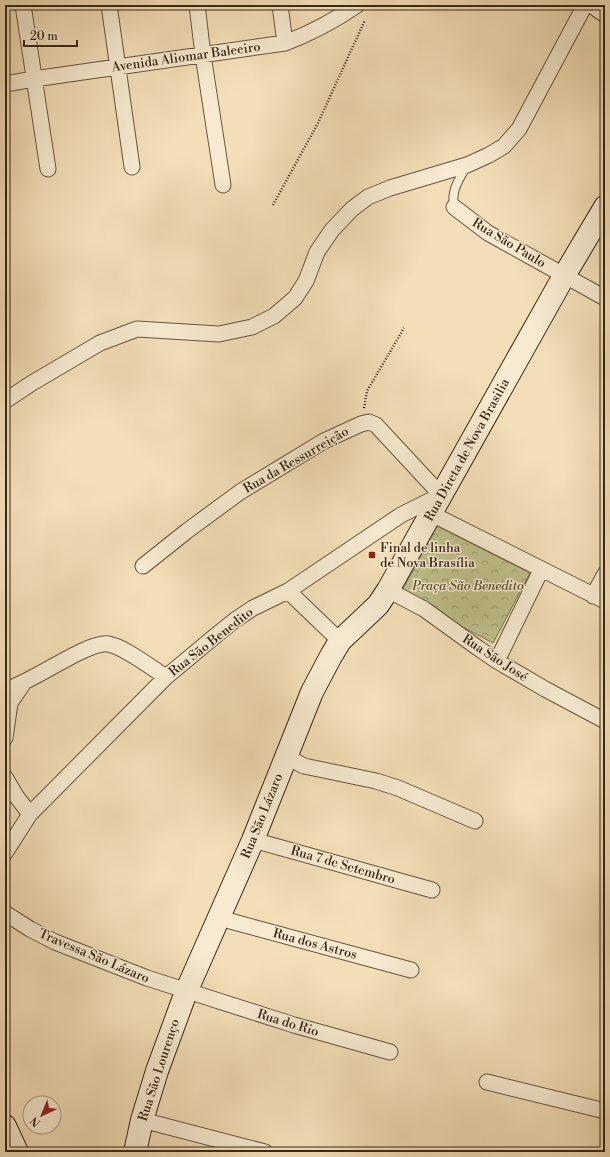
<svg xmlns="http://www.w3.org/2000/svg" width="610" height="1157" font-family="'Libre Bodoni',serif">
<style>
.forest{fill:url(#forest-crowns);stroke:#7c7452}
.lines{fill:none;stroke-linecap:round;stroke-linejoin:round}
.lane-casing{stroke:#685540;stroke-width:10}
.street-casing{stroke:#685540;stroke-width:17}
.secondary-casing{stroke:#392718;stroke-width:24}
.path{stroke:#392718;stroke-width:2.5;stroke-dasharray:1 2;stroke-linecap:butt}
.lane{stroke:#f7ead0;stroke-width:8}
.street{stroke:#f7ead0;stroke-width:15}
.secondary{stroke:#f7ead0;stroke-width:22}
.poi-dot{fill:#8f2418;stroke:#f7ead0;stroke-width:1.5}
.labels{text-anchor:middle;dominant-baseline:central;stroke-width:3;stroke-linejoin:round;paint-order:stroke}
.street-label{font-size:13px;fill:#392718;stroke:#f7ead0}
.poi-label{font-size:13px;fill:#392718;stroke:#f7ead0;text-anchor:start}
.park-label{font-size:13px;font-style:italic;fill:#5a4d35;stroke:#f7ead0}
</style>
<defs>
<pattern id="forest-crowns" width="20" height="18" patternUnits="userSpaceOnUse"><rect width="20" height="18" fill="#bfc08b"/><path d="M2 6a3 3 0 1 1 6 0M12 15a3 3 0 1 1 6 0" fill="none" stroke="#9c9c71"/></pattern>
</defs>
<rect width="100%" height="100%" fill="#f3deb7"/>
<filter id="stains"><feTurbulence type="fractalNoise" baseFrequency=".005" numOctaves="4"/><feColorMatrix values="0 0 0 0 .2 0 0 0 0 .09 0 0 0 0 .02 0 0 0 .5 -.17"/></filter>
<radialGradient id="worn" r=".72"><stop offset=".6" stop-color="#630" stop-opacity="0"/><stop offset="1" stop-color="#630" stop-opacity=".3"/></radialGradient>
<path class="forest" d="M 437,526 L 530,573 L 493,643 L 400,594 Z"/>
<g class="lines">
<g class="lane-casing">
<path id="lane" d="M 454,207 C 451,189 459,180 467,165"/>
</g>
<g class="street-casing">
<path id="street" d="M 23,5 L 48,169
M 109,5 L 132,167
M 197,5 L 203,55 L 223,185
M 280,5 L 285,43
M 591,5 L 605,15
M 5,84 L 34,79 L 285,43 C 311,33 334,21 357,5
M 454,207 L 488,233 L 605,298
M 5,401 L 32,383 L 100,343 L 137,329 L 219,334 L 252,327 L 274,316 L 295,298 L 306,281 L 317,252 L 332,230 L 352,209 L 368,197 L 390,188 L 467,165 L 489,155 L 504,146 L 519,129 L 585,5
M 422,509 L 605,601
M 388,590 L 424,609 L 478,648 L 497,661 L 545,689 L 605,721
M 288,591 L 340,641
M 593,596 L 605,574
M 497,661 L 541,570
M 5,690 C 31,683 88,641 108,644 C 123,646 152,668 166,677
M 5,738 L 10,703 L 23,684
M 285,756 L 304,766 L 376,781 L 398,788 L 475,821
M 5,777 L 16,796 L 30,814
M 253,840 L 432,890
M 5,853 L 30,814 L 166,677 L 214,637 L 235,620 L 253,608 L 288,591 L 401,515 L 441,495 L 376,425 L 369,422 L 361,424 L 324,441 L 240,492 L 187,531 L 143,566
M 5,913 L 30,929 L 55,942 L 147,978 L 294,1025 L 390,1052
M 219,918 L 411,970
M 487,1082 L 605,1111
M 142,1120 L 265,1152"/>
</g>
<g class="secondary-casing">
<path id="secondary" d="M 5,1126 L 17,1152
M 135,1152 L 142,1120 L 157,1071 L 186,992 L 253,840 L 312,692 L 331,656 L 340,641 L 378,605 L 388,590 L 564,276 L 605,207"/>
</g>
<path class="path" d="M 273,205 L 318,123 L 365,20
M 364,408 L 367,391 L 404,328"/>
<use href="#lane" class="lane"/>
<use href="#street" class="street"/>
<use href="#secondary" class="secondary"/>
</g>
<rect class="poi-dot" x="368" y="551" width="8" height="8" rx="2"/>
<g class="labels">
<g class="street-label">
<text transform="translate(186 57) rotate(-8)">Avenida Aliomar Baleeiro</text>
<text transform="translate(509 243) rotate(31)">Rua São Paulo</text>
<text transform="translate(467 450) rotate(-61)">Rua Direta de Nova Brasilia</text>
<text transform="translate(296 460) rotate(-30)">Rua da Ressurreição</text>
<text transform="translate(211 642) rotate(-38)">Rua São Benedito</text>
<text transform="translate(495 658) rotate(33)">Rua São José</text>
<text transform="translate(262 816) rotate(-68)">Rua São Lázaro</text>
<text transform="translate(343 865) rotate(16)">Rua 7 de Setembro</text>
<text transform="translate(315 944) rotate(15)">Rua dos Astros</text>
<text transform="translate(94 956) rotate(23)">Travessa São Lázaro</text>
<text transform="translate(288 1023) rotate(17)">Rua do Rio</text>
<text transform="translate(159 1070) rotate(-72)">Rua São Lourenço</text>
</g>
<g class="poi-label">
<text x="380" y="548">Final de linha<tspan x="380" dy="15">de Nova Brasília</tspan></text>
</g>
<g class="park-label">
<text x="468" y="586">Praça São Benedito</text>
</g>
</g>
<rect width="610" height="1157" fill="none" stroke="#f3deb7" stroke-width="20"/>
<rect x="6" y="6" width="598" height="1145" fill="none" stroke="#392718" stroke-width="2"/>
<rect x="10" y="10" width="590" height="1137" fill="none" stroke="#392718"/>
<g transform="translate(42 1115) rotate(224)"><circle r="19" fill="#f7ead0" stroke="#ab9c86"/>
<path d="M0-3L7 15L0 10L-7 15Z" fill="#8f2418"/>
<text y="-6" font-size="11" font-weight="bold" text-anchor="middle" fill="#392718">N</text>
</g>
<path d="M24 40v6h53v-6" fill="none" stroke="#392718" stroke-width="2"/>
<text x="30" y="40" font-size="12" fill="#392718" stroke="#f7ead0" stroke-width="3" paint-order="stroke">20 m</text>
<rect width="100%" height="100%" filter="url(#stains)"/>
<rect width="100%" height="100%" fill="url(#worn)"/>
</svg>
